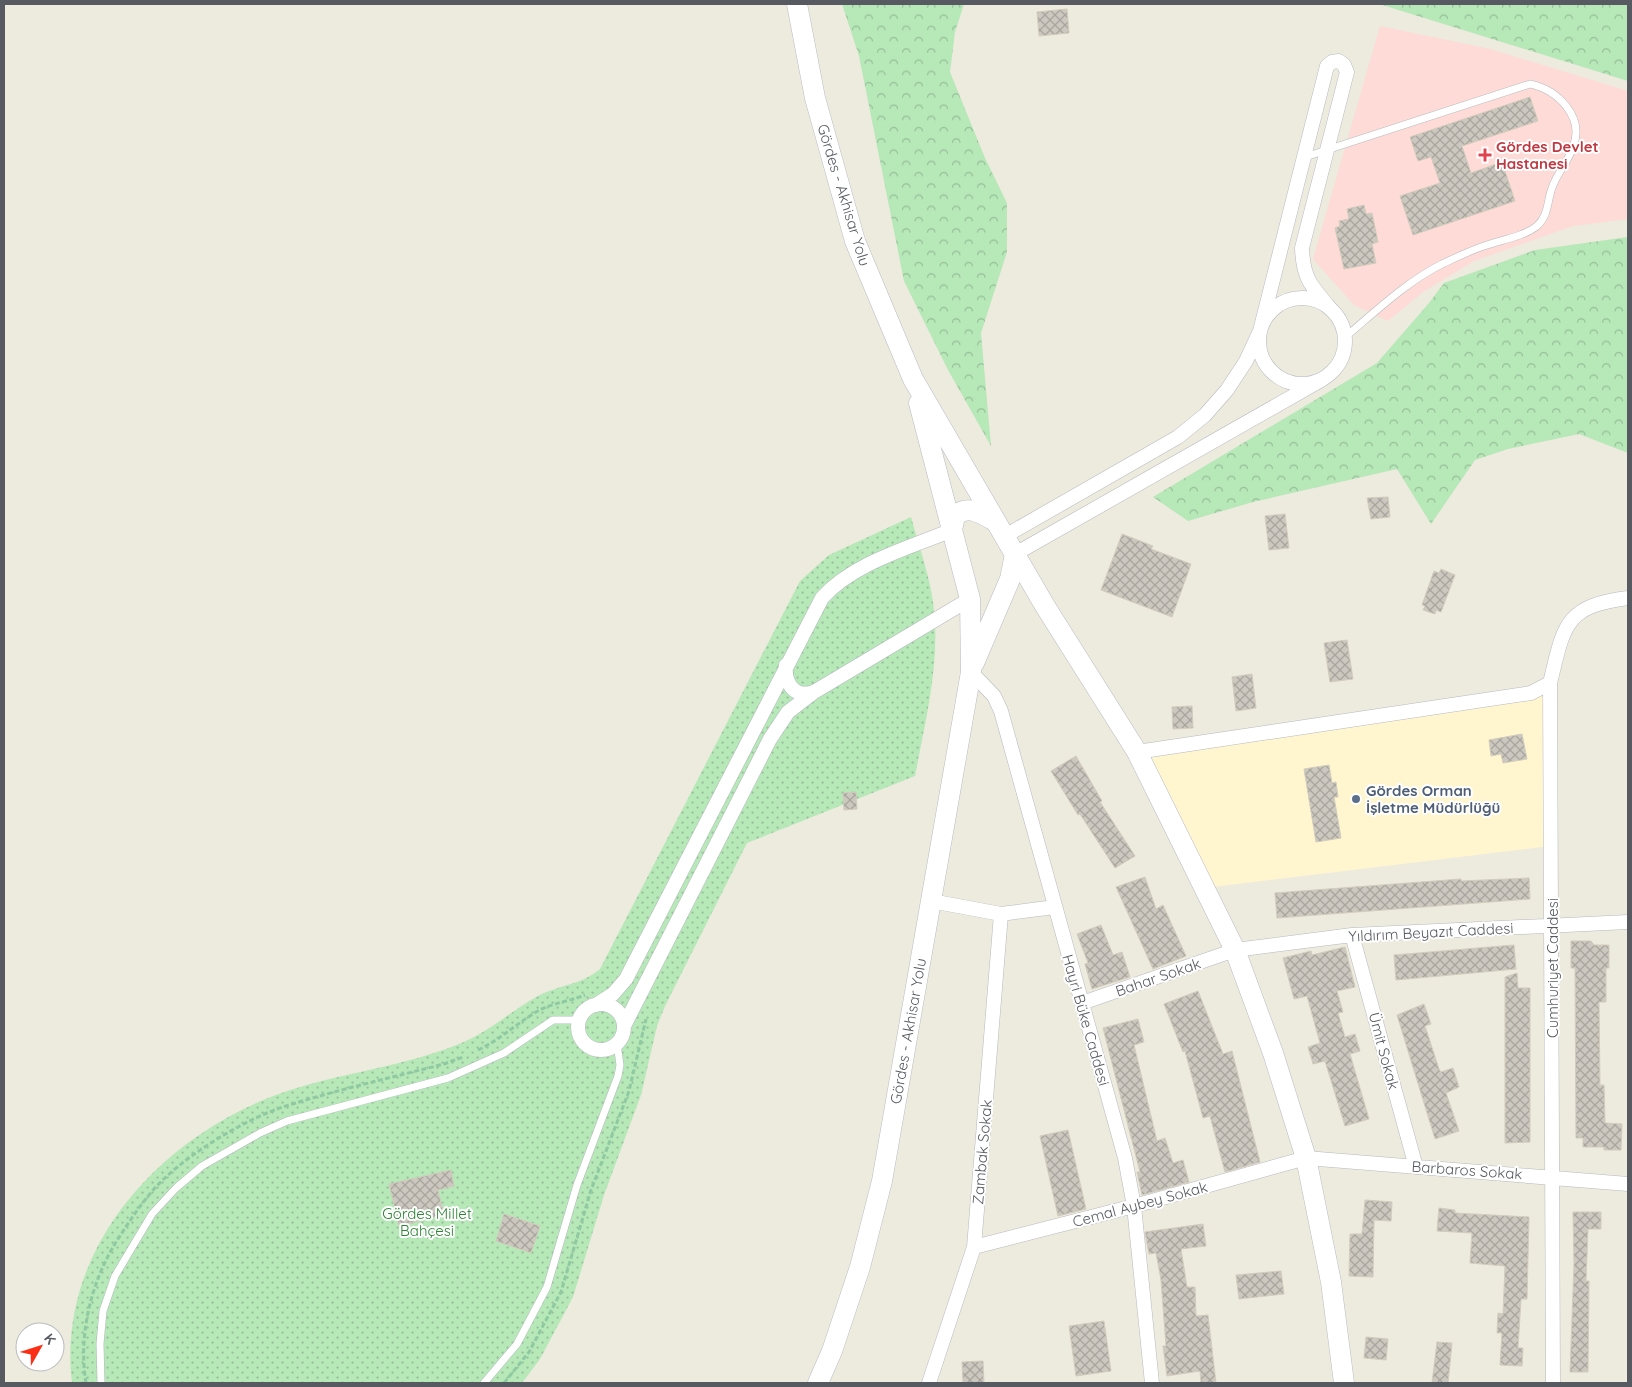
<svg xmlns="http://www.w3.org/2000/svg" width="1632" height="1387" font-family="Quicksand,sans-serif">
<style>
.commercial{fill:#fff6d0}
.medical{fill:#fedbd6}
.forest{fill:url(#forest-crowns)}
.park{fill:url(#park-dots)}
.building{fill:url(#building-cross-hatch);stroke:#d2ccbc}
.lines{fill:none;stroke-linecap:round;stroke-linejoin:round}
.lane-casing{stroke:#b6b9bf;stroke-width:8}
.street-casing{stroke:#b6b9bf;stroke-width:15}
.secondary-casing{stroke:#b7bbc2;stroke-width:21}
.path{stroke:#8fc9a2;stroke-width:3;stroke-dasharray:5 2.5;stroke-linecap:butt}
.lane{stroke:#fff;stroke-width:7}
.street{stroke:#fff;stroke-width:14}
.secondary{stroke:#fff;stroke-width:20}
.health-dot{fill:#e0444e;stroke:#fff;stroke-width:2}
.service-dot{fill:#5c6f8a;stroke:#fff;stroke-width:2}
.labels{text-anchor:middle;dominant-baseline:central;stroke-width:4;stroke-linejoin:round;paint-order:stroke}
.health-label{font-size:15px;font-weight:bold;fill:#be3a42;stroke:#fff;text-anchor:start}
.street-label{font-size:15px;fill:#575b61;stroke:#fff}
.service-label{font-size:15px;font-weight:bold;fill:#4e5e75;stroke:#fff;text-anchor:start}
.park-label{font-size:15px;fill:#2b8532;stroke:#fff}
</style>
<defs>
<pattern id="forest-crowns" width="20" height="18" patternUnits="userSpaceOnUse" patternTransform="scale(1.25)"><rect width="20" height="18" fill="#b6e8b8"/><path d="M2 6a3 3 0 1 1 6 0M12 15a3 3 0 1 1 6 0" fill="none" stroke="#97bf99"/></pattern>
<pattern id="park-dots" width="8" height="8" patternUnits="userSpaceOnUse" patternTransform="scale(1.25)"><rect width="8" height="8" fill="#b6e8b8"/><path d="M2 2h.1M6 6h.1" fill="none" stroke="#97bf99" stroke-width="1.8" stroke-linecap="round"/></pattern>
<pattern id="building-cross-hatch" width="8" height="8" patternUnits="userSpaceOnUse" patternTransform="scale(1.25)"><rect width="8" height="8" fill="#ccc8bf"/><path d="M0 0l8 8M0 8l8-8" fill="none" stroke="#a8a59f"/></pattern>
</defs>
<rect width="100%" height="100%" fill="#edeade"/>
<path class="commercial" d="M 1550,683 L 1551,846 L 1205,888 L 1137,752 L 1531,693 Z"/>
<path class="medical" d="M 1380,26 L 1490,49 L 1628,91 L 1628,219 L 1573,226 L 1474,261 L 1423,292 L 1388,321 L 1354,305 L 1313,259 Z"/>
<path class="forest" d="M 842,4 L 964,4 L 955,32 L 950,72 L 985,158 L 1007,203 L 1007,252 L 981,333 L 991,446 L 948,370 L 904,281 L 859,56 Z
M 1379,4 L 1628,4 L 1628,81 Z
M 1628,237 L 1628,453 L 1579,434 L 1508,449 L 1475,460 L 1431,524 L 1397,469 L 1253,502 L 1188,521 L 1153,497 L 1377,363 L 1429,303 L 1444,283 L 1535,250 Z"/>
<path class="park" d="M 911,517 C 919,547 931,579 934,610 C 940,665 925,722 915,776 L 747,843 L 665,1006 L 657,1026 L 641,1095 L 604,1195 L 573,1297 L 540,1359 L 522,1383 L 72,1383 C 56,1250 158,1139 276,1095 C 333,1074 397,1068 454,1046 C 487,1034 509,1012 538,996 C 559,985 581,985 600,969 L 800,581 L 829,555 Z"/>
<path class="building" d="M 1067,9 L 1069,33 L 1039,36 L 1037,12 Z
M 1530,97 L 1538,121 L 1462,146 L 1471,173 L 1502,162 L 1515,201 L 1413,235 L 1400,196 L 1440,183 L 1431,157 L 1418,161 L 1410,137 Z
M 1364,205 L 1366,214 L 1372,213 L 1378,242 L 1372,244 L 1376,263 L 1344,269 L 1335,228 L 1340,226 L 1339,221 L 1349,219 L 1347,209 Z
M 1388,497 L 1390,517 L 1371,519 L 1367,498 Z
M 1285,514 L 1289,548 L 1269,550 L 1265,516 Z
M 1122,534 L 1153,546 L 1151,549 L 1191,564 L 1172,617 L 1101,590 Z
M 1441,569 L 1455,575 L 1441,612 L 1436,610 L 1435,614 L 1423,610 L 1425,606 L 1422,605 L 1434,571 L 1439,573 Z
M 1347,640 L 1353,679 L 1330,682 L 1324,643 Z
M 1252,674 L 1256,708 L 1236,711 L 1232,677 Z
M 1192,706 L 1193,728 L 1173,729 L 1172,707 Z
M 1522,734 L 1527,759 L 1503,763 L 1501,754 L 1491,756 L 1489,740 Z
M 1076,756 L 1102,801 L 1100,802 L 1135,856 L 1115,868 L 1080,814 L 1078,815 L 1051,771 Z
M 1329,765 L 1332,783 L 1336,782 L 1338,797 L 1334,797 L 1341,838 L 1316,842 L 1304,769 Z
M 856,792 L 857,809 L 844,810 L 843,793 Z
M 1145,877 L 1156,909 L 1163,905 L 1186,956 L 1153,969 L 1116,887 Z
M 1529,878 L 1530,899 L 1277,918 L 1275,893 L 1461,879 L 1461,881 Z
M 1101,925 L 1113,955 L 1122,952 L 1130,977 L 1092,989 L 1085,964 L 1088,963 L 1077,934 Z
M 1571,941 L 1591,941 L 1594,945 L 1609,945 L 1609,968 L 1606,968 L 1606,1002 L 1599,1002 L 1600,1085 L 1604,1085 L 1605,1123 L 1622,1124 L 1621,1150 L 1604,1150 L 1604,1147 L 1583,1147 L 1583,1138 L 1576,1138 L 1575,968 L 1571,968 Z
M 1514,945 L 1516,969 L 1396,980 L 1394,955 Z
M 1345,947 L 1355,987 L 1337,991 L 1343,1012 L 1338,1013 L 1345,1037 L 1355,1034 L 1360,1051 L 1350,1054 L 1369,1119 L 1345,1126 L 1325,1061 L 1313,1064 L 1308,1047 L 1320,1043 L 1307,996 L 1294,999 L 1283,958 L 1311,951 L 1312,955 Z
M 1517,973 L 1518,988 L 1530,988 L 1530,1142 L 1505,1143 L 1505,977 Z
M 1198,991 L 1223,1054 L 1232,1051 L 1260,1162 L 1225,1172 L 1210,1116 L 1203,1118 L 1185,1051 L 1183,1052 L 1164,1004 Z
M 1424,1004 L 1431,1024 L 1425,1026 L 1439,1069 L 1441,1072 L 1453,1068 L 1459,1087 L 1446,1093 L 1459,1131 L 1435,1139 L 1397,1015 Z
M 1138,1019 L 1144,1042 L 1134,1045 L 1157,1141 L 1165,1138 L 1173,1163 L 1183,1160 L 1189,1182 L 1142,1195 L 1137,1172 L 1140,1172 L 1103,1028 Z
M 1068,1130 L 1086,1209 L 1058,1216 L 1040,1136 Z
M 451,1170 L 454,1186 L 438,1190 L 444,1215 L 399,1226 L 389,1184 Z
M 1365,1200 L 1392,1202 L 1391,1221 L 1374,1220 L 1373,1277 L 1349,1276 L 1350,1234 L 1362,1234 Z
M 1439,1208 L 1455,1210 L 1455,1213 L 1529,1217 L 1527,1299 L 1521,1299 L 1518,1348 L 1523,1348 L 1522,1366 L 1500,1365 L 1502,1333 L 1497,1333 L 1498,1313 L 1503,1314 L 1505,1266 L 1470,1263 L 1472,1233 L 1437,1231 Z
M 1573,1212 L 1601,1212 L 1601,1229 L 1588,1229 L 1586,1281 L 1589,1281 L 1588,1372 L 1570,1372 L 1574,1264 Z
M 504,1214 L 540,1226 L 531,1253 L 496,1241 Z
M 1203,1224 L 1206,1246 L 1181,1249 L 1187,1287 L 1195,1287 L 1196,1316 L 1208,1315 L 1216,1383 L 1201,1383 L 1200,1371 L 1167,1376 L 1163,1346 L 1166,1346 L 1161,1280 L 1156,1253 L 1149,1254 L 1145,1232 Z
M 1281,1271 L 1284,1294 L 1239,1299 L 1236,1275 Z
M 1104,1321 L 1111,1371 L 1076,1376 L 1069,1326 Z
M 1366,1337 L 1388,1339 L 1386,1360 L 1364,1358 Z
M 1437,1342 L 1452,1343 L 1448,1383 L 1432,1383 Z
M 983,1361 L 984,1383 L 963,1383 L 962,1362 Z"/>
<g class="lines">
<g class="lane-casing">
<path id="lane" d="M 1305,157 L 1530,84 C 1558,90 1585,117 1573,147 C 1568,162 1557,173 1552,188 C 1547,201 1549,215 1537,226 C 1523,237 1500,240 1484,246 C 1469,251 1455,258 1442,264 C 1406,282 1375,312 1344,338
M 101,1383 L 100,1344 L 103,1311 L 115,1276 L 152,1214 L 176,1188 L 202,1166 L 260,1133 L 287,1121 L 448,1078 L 504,1053 L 553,1020 L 579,1020
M 484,1383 L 517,1344 L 547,1287 L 577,1185 L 618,1076 L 620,1065 L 617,1044"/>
</g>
<g class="street-casing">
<path id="street" d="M1259 341a43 43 0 1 1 86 0a43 43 0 1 1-86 0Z
M 1005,536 L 1178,437 L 1205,415 L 1227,390 L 1246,361 L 1260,331 L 1327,66 L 1332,62 L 1339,61 L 1344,65 L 1347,72 L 1302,248 C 1303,277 1310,285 1329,307
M 1015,554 L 1323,379
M 786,665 C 784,682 794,699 813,692
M 971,672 L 994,696 L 1001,711 L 1125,1158 L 1134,1206 L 1152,1383
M 1137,752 L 1531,693 L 1550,683
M 931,901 L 1001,914 L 1055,907
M 1352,935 L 1416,1167
M 1082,1003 L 1235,950 L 1352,935 L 1628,922
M578 1027a23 23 0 1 1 46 0a23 23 0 1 1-46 0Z
M 596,1005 L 613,994 L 626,979 L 822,598 C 853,563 909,548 952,530
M 625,1024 L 770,739 L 788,712 L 814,692 L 970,599
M 974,1247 L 1134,1206 L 1306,1158 L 1628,1184
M 929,1383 L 974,1247 L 1001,914
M 1553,1383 L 1550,683 C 1564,626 1564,606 1628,598"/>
</g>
<g class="secondary-casing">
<path id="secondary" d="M 797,4 L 815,98 L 855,241 L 913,379 L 1045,606 L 1137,752 L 1235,950 L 1273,1053 L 1306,1158 L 1331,1282 L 1344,1383
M 952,530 L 955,516 C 968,503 984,515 996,522
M 974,663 L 1010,579 L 1015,554
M 818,1383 L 832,1351 L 860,1267 L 882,1181 L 971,672 L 970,599 L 919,403"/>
</g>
<path class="path" d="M 478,1050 C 499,1040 514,1026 533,1014 C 549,1003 568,1002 585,995
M 86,1383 C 78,1335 91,1283 116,1242 C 131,1219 146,1195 167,1176 C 195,1150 246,1119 283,1107 C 336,1090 390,1078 444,1064 L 463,1057
M 504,1383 L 529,1352 L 561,1292 L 591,1190 L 629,1091 L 646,1019"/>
<use href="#lane" class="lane"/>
<use href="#street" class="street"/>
<use href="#secondary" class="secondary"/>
</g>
<path class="health-dot" d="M1482.5 147.5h5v5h5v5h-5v5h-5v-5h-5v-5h5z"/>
<circle class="service-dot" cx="1356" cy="799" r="5"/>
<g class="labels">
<g class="health-label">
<text x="1496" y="146">Gördes Devlet<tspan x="1496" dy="17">Hastanesi</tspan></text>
</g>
<g class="street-label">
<text transform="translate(844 195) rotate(73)">Gördes - Akhisar Yolu</text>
<text transform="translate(1431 932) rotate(-3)">Yıldırım Beyazıt Caddesi</text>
<text transform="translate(1552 968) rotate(-90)">Cumhuriyet Caddesi</text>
<text transform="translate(1158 977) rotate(-19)">Bahar Sokak</text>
<text transform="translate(1086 1020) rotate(74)">Hayri Büke Caddesi</text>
<text transform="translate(908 1031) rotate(-80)">Gördes - Akhisar Yolu</text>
<text transform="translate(1384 1051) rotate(75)">Ümit Sokak</text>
<text transform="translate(982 1152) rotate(-85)">Zambak Sokak</text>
<text transform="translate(1467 1170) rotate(4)">Barbaros Sokak</text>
<text transform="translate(1140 1204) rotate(-15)">Cemal Aybey Sokak</text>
</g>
<g class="service-label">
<text x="1366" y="790">Gördes Orman<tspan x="1366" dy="17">İşletme Müdürlüğü</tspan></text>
</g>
<g class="park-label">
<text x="427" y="1213">Gördes Millet<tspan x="427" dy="17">Bahçesi</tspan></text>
</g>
</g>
<rect width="1632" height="1387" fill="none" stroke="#575b61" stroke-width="10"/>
<g transform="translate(40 1347) rotate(51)"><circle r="24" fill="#ffffff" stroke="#bcbdc0"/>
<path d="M0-4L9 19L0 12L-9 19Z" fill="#fb2f15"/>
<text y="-8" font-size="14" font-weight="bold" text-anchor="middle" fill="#575b61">K</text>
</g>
</svg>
